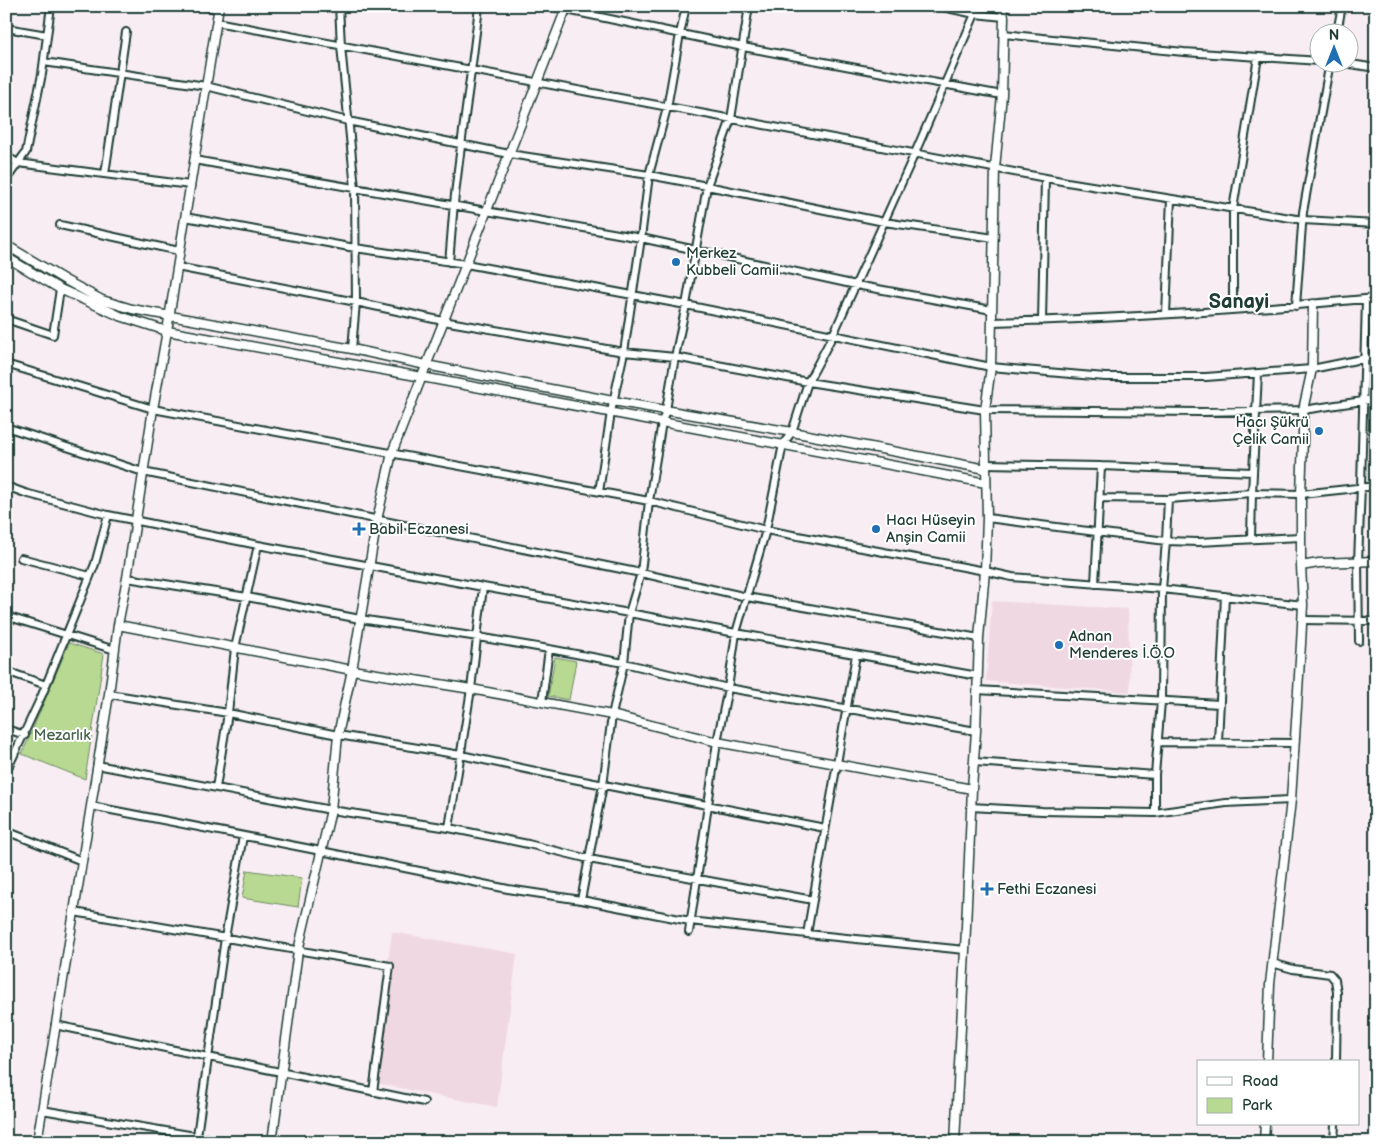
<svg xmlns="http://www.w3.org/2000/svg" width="1382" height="1148" font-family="'Balsamiq Sans',sans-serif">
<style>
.built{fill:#f0d8e2}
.green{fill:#b8d992;stroke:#6c8b63}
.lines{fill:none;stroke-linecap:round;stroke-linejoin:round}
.minor-casing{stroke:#1f3d34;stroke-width:10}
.tertiary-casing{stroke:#1f3d34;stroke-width:11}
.minor{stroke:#fff;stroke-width:6}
.tertiary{stroke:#fff;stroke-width:8}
.poi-dot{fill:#1f6fb2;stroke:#fff;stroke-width:2}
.labels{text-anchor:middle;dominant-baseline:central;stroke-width:4;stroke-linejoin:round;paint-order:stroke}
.poi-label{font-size:15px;fill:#1f3d34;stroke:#fff;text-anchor:start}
.park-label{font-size:15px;fill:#45644c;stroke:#fff}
.district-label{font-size:20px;font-weight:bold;fill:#1f3d34;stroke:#fff}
</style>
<rect width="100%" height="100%" fill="#f8edf2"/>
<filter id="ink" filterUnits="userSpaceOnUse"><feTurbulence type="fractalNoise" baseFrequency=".02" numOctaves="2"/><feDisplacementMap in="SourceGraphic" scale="10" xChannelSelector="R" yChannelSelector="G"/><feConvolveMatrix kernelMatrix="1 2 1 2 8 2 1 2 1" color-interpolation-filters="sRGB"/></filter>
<g filter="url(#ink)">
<path class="built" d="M 992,601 L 1128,609 L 1130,692 L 986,681 Z
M 392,932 L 517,954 L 497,1107 L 428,1094 L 372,1082 Z"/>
<path class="green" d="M 69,643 L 104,654 L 85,779 L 22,754 Z
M 555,657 L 576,661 L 569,700 L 548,696 Z
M 247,870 L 302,878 L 298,907 L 242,898 Z"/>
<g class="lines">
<g class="minor-casing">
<path id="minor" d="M 339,6 L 341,46 L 355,188 L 356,302 L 352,349
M 548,6 L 743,47 L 1002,95
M 938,6 L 975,14 L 1004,17
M 216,22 L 1067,182 L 1303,220 L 1376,224
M 6,28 L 47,35
M 1337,32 L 1342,6
M 1003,34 L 1184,52 L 1320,61
M 44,62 L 206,86 L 348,121 L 509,154 L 649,175 L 707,186 L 884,222 L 994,238
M 1338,62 L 1376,68
M 6,156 L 18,163 L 190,185
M 194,160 L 641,238 L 856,285 L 992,310
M 105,174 L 126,32
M 6,180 L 26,152 L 42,74 L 51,6
M 185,217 L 355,248 L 466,264 L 686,305 L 991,367 L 1105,377 L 1206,377 L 1312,369 L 1376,356
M 60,225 L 179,251
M 449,262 C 451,242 452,223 454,204 C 461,138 472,72 479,6
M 177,267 L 356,302 L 443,321 L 624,352 L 675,357 L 808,382 L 985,410 L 1200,412 L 1303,410 L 1376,399
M 1296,306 L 1303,212 L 1330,62
M 1233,310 L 1233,209 L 1258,57
M 1166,314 L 1171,199
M 6,319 L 53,335 L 60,289
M 1042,321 L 1045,178
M 992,322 C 1120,319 1248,310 1376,298
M 6,364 L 153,409 L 649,501 L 766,530 L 985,571 L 1012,577 L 1162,589 L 1303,605
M 6,427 L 143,472 L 641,573 L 747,597 L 979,638
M 986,464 L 1101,466 L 1253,472
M 6,486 L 25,493 L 108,515 L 258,545 L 483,587 L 629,613 L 736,633 L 978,676
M 599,492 L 611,412 L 624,352 L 641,238 L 649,175 L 667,108 L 680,34 L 686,6
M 1100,498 L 1168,499 L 1252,493 L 1301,494 L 1376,486
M 987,518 L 1166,541 L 1198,542 L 1301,537
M 1251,539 L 1252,493 L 1258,373
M 21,558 L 90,576
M 127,578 L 247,597 L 360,619 L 478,637 L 549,649 L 624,663 L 728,688 L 976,731
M 1095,584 L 1101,466
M 6,616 L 115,650
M 1303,620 L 1376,621
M 1359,641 L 1358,562 L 1361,486 L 1366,299
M 6,671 L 46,685
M 977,690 L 1220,704
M 109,694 L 228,713 L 338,735 L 461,755 L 563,777 L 825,828
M 542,702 L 549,649
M 6,729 L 25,735
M 1158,742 L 1294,743
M 1218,742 L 1225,596
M 974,762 L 1155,775
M 97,765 L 331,810 L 449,828 L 528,844 L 589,859 L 813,900
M 6,772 L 42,695 L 95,564 L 108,515
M 216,788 L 228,713 L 235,648 L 258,545
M 91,806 L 321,851 L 508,889 L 581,900 L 690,921 L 807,934 L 965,950
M 971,807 L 1042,811 L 1155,813 L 1226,803 L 1291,800
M 1155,813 L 1155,775 L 1161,701 L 1162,589 L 1166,541 L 1168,499
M 449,828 L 471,689 L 483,587
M 6,831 L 82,861
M 581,900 L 603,785 L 612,715 L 624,663 L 629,613 L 641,573 L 649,501 L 662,422 L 666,410 L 675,357 L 686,305 L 707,186 L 731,119 L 749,6
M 74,912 L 390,966 L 373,1092
M 689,932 L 704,833 L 717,742 L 728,688 L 736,633 L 766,530 L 783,444 L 792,432 L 808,382 L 833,335 L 915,153 L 975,14 L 977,6
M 807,934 L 856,655
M 1272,963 L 1293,969 L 1330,974 L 1335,980 L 1337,992 L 1336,1062
M 55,1025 L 424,1102
M 42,1110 L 230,1142
M 197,1136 L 225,938 L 243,836
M 1334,1142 L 1335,1124"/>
</g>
<g class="tertiary-casing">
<path id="tertiary" d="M 207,6 L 218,9
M 6,245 L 65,280 L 102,300 L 132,309 L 352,349 L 426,365 L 613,401 L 792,432 L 986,469
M 6,257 L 60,289 L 120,316 L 167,331 L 422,377 L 986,483
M 1301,566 L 1319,563 L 1376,561
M 118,625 L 352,670 L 471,689 L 612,715 L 717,742 L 972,789
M 1267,1062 L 1270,984 L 1291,800 L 1301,644 L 1303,605 L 1301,566 L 1301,494 L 1303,438 L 1303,410 L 1312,369 L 1313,304
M 37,1142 L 109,694 L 118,625 L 127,578 L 153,409 L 167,331 L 219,6
M 272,1142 L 298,951 L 331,810 L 338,735 L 352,670 L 377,520 L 392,453 L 567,6
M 955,1142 L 965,950 L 972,789 L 976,731 L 979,638 L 985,571 L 987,518 L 985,410 L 991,367 L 995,168 L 1002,95 L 1004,17 L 1002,6
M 1264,1142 L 1265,1124"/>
</g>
<use href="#minor" class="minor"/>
<use href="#tertiary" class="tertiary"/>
</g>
</g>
<g class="poi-dot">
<circle cx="676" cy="262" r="5"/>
<circle cx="1319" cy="431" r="5"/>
<path d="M356.5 521.5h5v5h5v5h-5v5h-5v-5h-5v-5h5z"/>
<circle cx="876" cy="529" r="5"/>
<circle cx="1059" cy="645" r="5"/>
<path d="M984.5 881.5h5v5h5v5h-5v5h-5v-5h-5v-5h5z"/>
</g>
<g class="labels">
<g class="poi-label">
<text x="686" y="253">Merkez<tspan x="686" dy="17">Kubbeli Camii</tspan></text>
<text x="1309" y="422" text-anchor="end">Hacı Şükrü<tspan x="1309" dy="17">Çelik Camii</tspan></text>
<text x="886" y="520">Hacı Hüseyin<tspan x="886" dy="17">Anşin Camii</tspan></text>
<text x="369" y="529">Babil Eczanesi</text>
<text x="1069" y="636">Adnan<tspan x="1069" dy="17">Menderes İ.Ö.O</tspan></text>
<text x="997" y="889">Fethi Eczanesi</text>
</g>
<g class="park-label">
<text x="62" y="735">Mezarlık</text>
</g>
<g class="district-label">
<text x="1239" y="302">Sanayi</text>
</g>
</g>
<rect width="1382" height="1148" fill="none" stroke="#fff" stroke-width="25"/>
<rect x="12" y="12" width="1357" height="1123" fill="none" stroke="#1f3d34" stroke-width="2" filter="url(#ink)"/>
<rect x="1197" y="1060" width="162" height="65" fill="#ffffff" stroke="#a5b1ae"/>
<rect x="1207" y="1077" width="25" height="8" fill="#ffffff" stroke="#a5b1ae"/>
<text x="1242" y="1086" font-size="15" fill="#1f3d34">Road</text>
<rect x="1207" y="1098" width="25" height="15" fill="#b8d992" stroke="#a5b1ae"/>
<text x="1242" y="1110" font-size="15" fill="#1f3d34">Park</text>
<g transform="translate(1334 48)"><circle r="24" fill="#ffffff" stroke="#a5b1ae"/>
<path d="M0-4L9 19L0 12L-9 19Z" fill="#1f6fb2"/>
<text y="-8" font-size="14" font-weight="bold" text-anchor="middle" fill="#1f3d34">N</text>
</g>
</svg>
